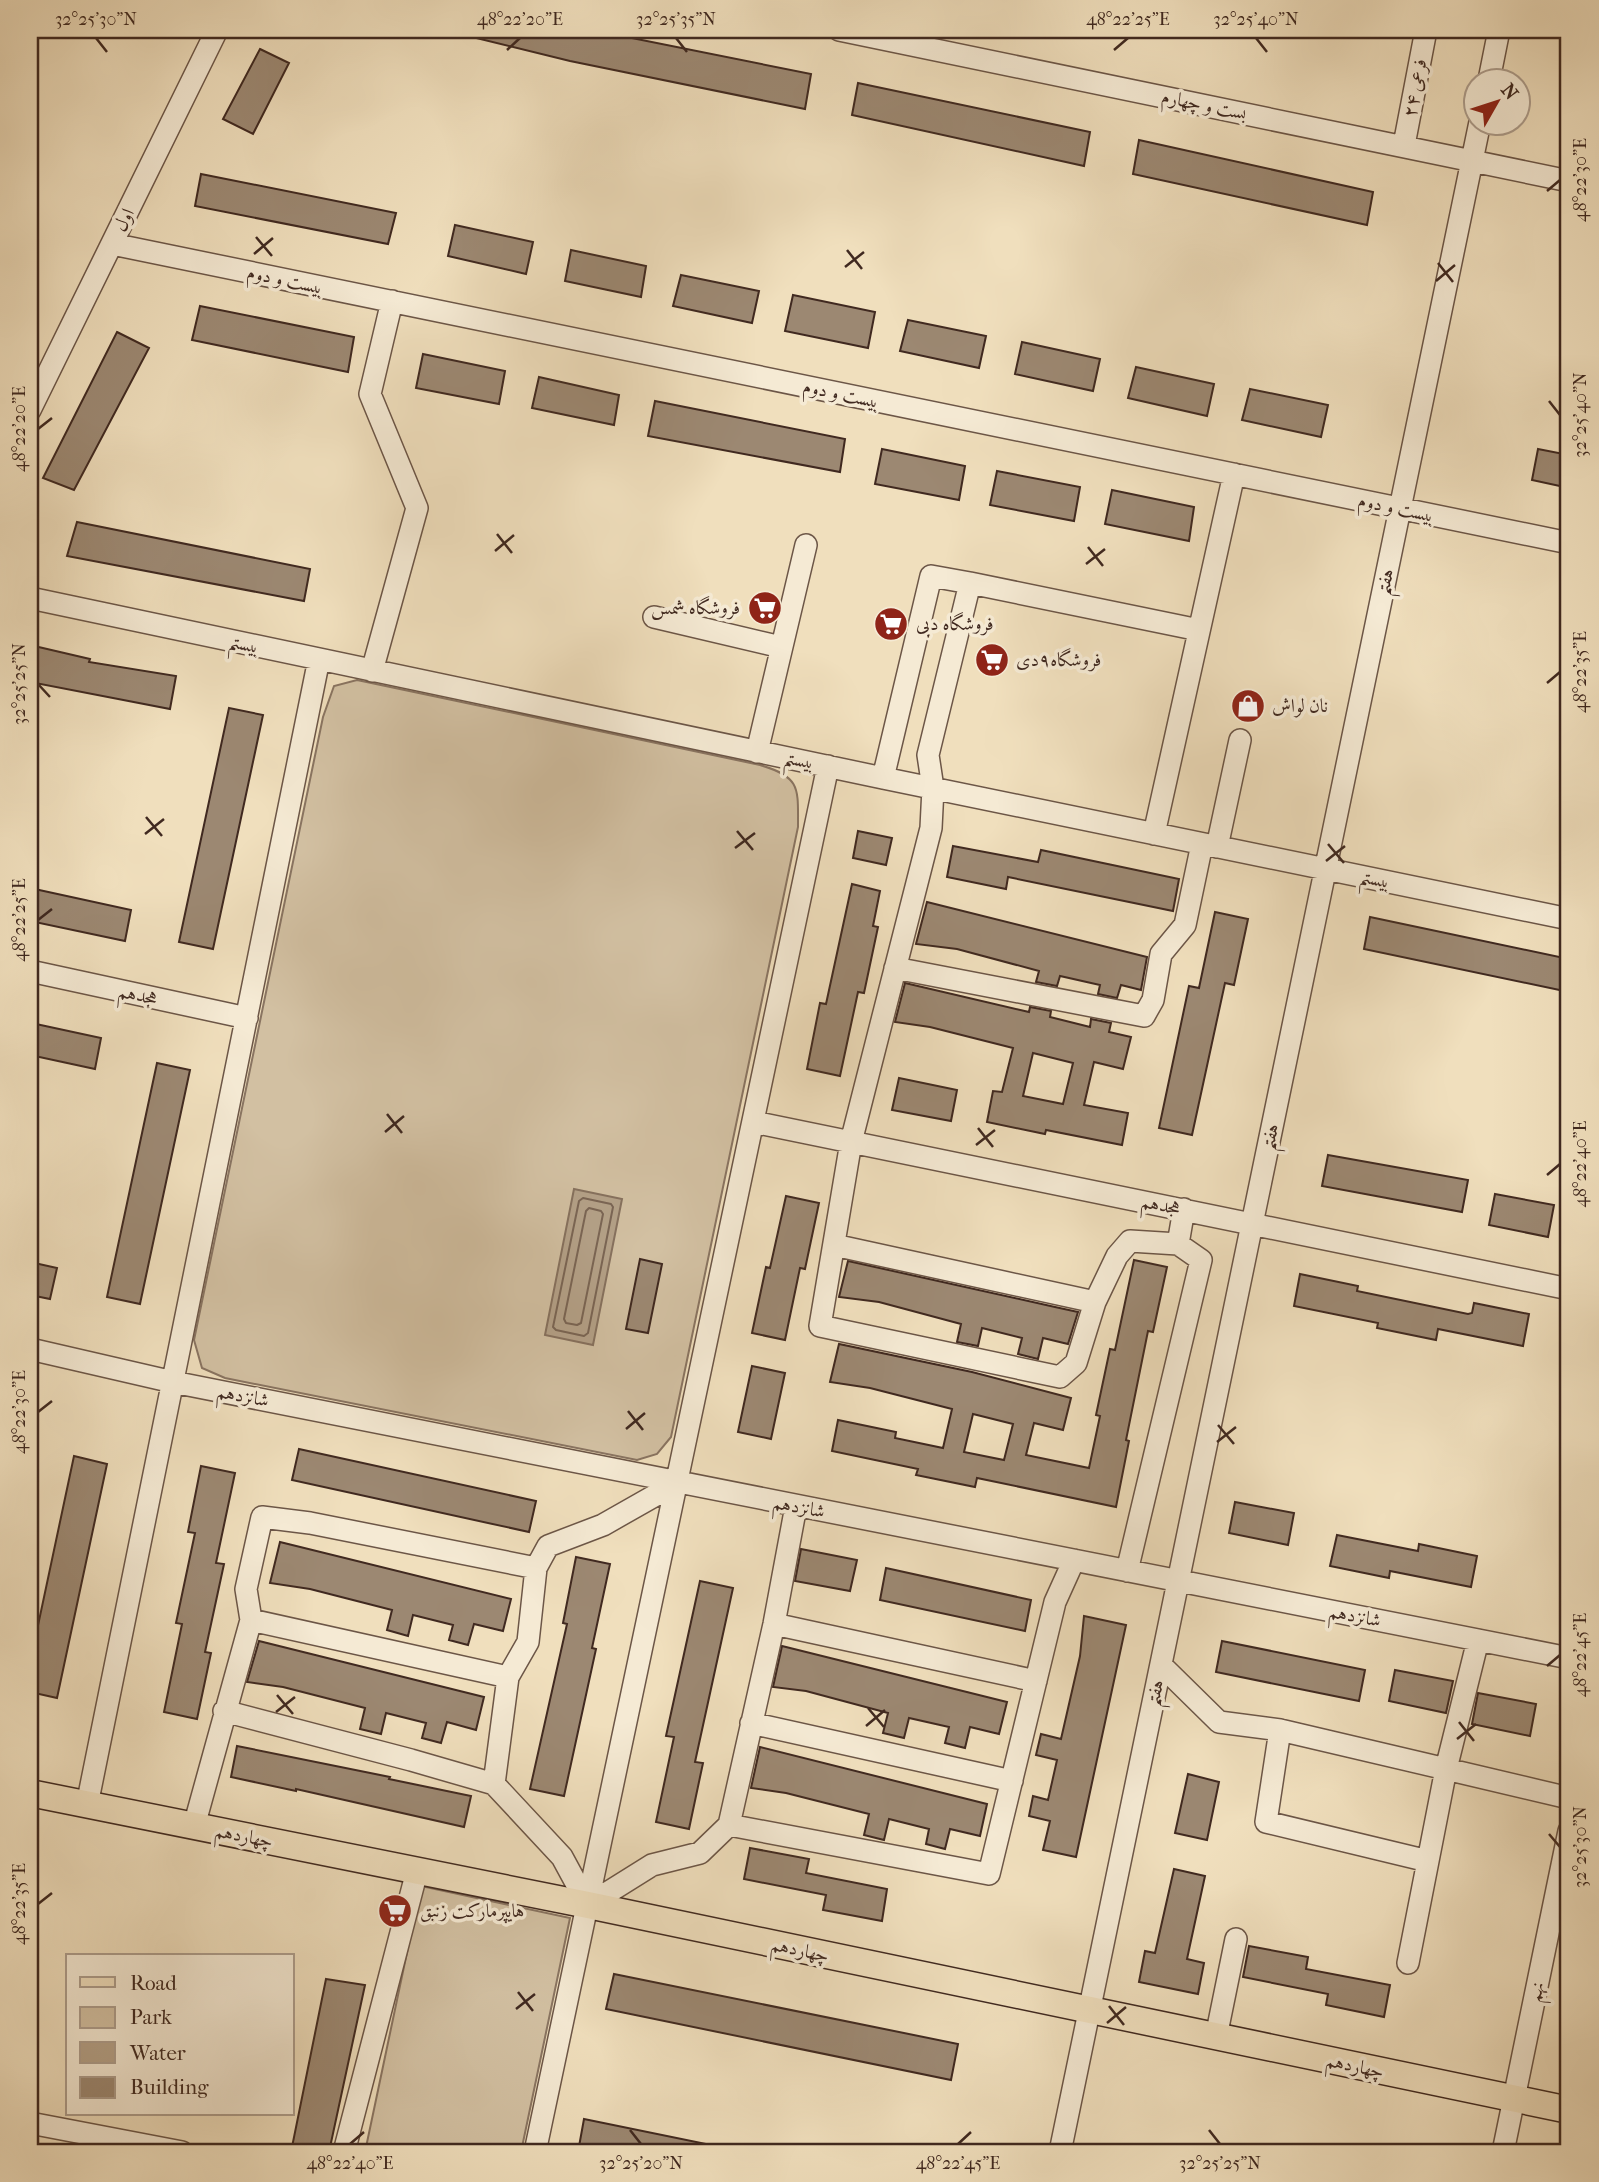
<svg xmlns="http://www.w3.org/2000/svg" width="1599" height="2182" font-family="'IM FELL French Canon',Amiri,serif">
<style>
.green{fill:#d2c0a2;stroke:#897461;stroke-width:2}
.water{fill:#b4a188;stroke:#86715e;stroke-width:2}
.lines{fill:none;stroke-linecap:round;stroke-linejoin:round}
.shore{stroke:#7a6554;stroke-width:2}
.building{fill:#9c8872;stroke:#402920;stroke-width:2;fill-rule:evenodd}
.minor-casing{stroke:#6c5647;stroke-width:24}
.major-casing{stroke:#402920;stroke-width:29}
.minor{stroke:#f5ead4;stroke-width:21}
.major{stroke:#f0dfbd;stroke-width:26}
.ticks{fill:none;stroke:#402920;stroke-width:2.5}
.labels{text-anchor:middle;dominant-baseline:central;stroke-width:7;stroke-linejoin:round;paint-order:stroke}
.street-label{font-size:19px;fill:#402920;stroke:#f5ead4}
.poi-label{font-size:19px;fill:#402920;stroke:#f5ead4;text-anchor:start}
.neatline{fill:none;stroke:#402920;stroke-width:2.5}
.ticks-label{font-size:18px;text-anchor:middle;fill:#402920}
</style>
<rect width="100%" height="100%" fill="#f0dfbd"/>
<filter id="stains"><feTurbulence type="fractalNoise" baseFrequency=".00286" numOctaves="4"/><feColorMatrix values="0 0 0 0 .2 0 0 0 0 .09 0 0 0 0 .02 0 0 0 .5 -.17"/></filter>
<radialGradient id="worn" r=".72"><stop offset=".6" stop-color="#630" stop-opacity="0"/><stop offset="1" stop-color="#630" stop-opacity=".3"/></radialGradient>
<path class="green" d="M 357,680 L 760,765 C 801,777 798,788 798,827 L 671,1437 L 657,1454 L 637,1460 L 225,1378 L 202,1368 L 194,1340 L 323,717 L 334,686 Z
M 421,1886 L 570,1918 L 521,2152 L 365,2152 Z"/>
<path class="water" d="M 574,1189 L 622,1199 L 593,1345 L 545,1335 Z"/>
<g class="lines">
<path class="shore" d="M 583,1198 L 611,1204 L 613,1207 L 588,1333 L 584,1336 L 556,1330 L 553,1327 L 579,1201 Z
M 589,1208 L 601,1211 L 603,1214 L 581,1323 L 577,1325 L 566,1323 L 564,1319 L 586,1211 Z"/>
</g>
<path class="building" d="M 469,30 L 592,30 L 811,74 L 805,109 L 570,61 L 468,36 Z
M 260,49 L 289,63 L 253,134 L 223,119 Z
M 858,83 L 1090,132 L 1084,166 L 852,115 Z
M 1139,140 L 1373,192 L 1367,225 L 1133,174 Z
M 201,174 L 396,213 L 388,244 L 195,206 Z
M 455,225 L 533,242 L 526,274 L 448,256 Z
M 571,250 L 646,266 L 641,297 L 565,281 Z
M 681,275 L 759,291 L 752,323 L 673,306 Z
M 793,295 L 875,312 L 868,348 L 785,331 Z
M 200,306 L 354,337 L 348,372 L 192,340 Z
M 908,320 L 986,336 L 979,368 L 900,351 Z
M 117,332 L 149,348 L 74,490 L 43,478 Z
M 1022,342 L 1100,359 L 1093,391 L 1015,374 Z
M 423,354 L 505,371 L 499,404 L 416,388 Z
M 1136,367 L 1214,384 L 1207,416 L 1128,398 Z
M 539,377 L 619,395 L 614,425 L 532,408 Z
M 1250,389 L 1328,405 L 1321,437 L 1242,420 Z
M 655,401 L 845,439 L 840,472 L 648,436 Z
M 882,449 L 965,466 L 959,500 L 875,484 Z
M 1538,449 L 1569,455 L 1569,488 L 1532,480 Z
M 997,471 L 1080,487 L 1074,521 L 990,505 Z
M 1112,490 L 1194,507 L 1189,541 L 1105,524 Z
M 77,522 L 310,569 L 304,601 L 67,556 Z
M 30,645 L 90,659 L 89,662 L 176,676 L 170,709 L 30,682 Z
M 229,708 L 263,715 L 213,949 L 179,942 Z
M 858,831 L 892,838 L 886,865 L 853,858 Z
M 953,846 L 1038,862 L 1041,850 L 1179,879 L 1173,911 L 1008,877 L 1006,889 L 947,877 Z
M 852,884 L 880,891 L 873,926 L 878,927 L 864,993 L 858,992 L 840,1076 L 807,1069 L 820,1003 L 826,1004 Z
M 30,888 L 131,910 L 125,941 L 30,921 Z
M 927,902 L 1147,957 L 1141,990 L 1121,985 L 1117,998 L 1098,994 L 1100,985 L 1060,976 L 1057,986 L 1036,982 L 1039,971 L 957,949 L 916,944 Z
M 1215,912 L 1248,919 L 1234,985 L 1225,983 L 1192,1135 L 1159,1128 L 1189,986 L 1199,988 Z
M 1370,917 L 1569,959 L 1569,992 L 1364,949 Z
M 905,983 L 1029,1012 L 1030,1007 L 1051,1011 L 1050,1017 L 1090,1027 L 1091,1019 L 1111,1023 L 1109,1032 L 1131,1037 L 1123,1069 L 1094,1062 L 1084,1105 L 1128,1113 L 1122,1145 L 1046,1130 L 1045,1134 L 987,1122 L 993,1091 L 1002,1092 L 1013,1048 L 930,1027 L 895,1022 ZM 1033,1053 L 1073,1063 L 1063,1104 L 1023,1096 Z
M 36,1024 L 101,1038 L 95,1069 L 30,1055 Z
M 157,1063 L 190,1070 L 140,1304 L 107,1297 Z
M 899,1078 L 957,1090 L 951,1121 L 892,1110 Z
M 1328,1155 L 1468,1180 L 1462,1212 L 1322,1186 Z
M 1495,1194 L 1554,1205 L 1548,1237 L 1489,1225 Z
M 786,1196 L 819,1203 L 805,1269 L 800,1268 L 785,1340 L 752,1333 L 766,1267 L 770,1268 Z
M 640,1259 L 662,1264 L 648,1333 L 626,1329 Z
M 1134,1260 L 1167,1267 L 1153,1332 L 1148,1331 L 1126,1440 L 1129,1441 L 1116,1507 L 977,1478 L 975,1487 L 916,1475 L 918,1469 L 832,1451 L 838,1420 L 896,1432 L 895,1438 L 943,1448 L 952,1409 L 870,1388 L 830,1382 L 839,1344 L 972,1372 L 1071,1398 L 1063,1430 L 1034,1423 L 1026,1455 L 1089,1468 L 1100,1416 L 1096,1415 L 1110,1349 L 1115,1350 ZM 973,1414 L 1013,1424 L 1004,1460 L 964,1452 Z
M 848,1261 L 1055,1307 L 1078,1312 L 1068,1344 L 1043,1338 L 1038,1359 L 1018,1354 L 1022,1338 L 982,1328 L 978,1346 L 957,1342 L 961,1324 L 879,1302 L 839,1297 Z
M 30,1262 L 57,1268 L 50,1299 L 30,1295 Z
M 1300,1274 L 1358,1286 L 1357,1291 L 1468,1314 L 1472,1313 L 1474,1303 L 1529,1314 L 1523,1346 L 1438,1329 L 1436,1340 L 1377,1328 L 1378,1323 L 1294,1306 Z
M 752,1366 L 785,1373 L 771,1439 L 738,1432 Z
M 299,1449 L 536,1501 L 529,1532 L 292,1480 Z
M 74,1456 L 107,1464 L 57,1698 L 30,1692 L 30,1663 Z
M 201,1466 L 235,1473 L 216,1563 L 224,1564 L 205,1652 L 211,1653 L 197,1719 L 164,1712 L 182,1624 L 176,1623 L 195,1533 L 188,1532 Z
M 1235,1502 L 1294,1513 L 1288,1545 L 1229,1533 Z
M 1337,1535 L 1418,1551 L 1419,1544 L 1477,1556 L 1471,1587 L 1390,1571 L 1389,1578 L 1330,1566 Z
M 280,1542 L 511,1599 L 503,1631 L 474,1624 L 468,1645 L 449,1640 L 453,1625 L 413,1615 L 408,1636 L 387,1630 L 392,1610 L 310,1589 L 270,1583 Z
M 801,1549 L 857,1560 L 850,1591 L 795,1581 Z
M 576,1557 L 610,1564 L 592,1648 L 596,1649 L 564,1796 L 530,1789 L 567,1624 L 563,1623 Z
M 886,1568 L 1031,1600 L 1025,1631 L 880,1600 Z
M 700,1581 L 733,1588 L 695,1762 L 703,1763 L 689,1829 L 656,1822 L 674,1737 L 666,1736 Z
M 1084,1616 L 1126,1625 L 1076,1857 L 1043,1850 L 1050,1821 L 1029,1816 L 1033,1796 L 1048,1800 L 1057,1760 L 1036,1755 L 1041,1734 L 1061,1739 L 1080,1656 Z
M 259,1641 L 484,1697 L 476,1730 L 447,1722 L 441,1743 L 422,1738 L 426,1723 L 386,1713 L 381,1734 L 360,1729 L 365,1708 L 283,1687 L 247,1682 Z
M 1222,1641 L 1365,1670 L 1359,1701 L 1216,1672 Z
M 782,1646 L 1007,1702 L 999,1734 L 970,1727 L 965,1748 L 945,1743 L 949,1727 L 909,1718 L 904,1738 L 883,1733 L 888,1713 L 806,1691 L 773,1687 Z
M 1395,1670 L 1453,1681 L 1446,1713 L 1389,1701 Z
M 1478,1693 L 1536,1704 L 1530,1736 L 1472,1724 Z
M 237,1746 L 390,1777 L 389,1779 L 471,1796 L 464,1827 L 296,1789 L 296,1791 L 231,1777 Z
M 760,1747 L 987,1804 L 980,1836 L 950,1829 L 945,1849 L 926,1844 L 929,1829 L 889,1819 L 884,1840 L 864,1835 L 869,1814 L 786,1793 L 751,1788 Z
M 1188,1774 L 1219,1782 L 1207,1840 L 1175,1833 Z
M 750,1848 L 809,1859 L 806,1873 L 887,1889 L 882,1921 L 823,1910 L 826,1895 L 744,1879 Z
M 1174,1869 L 1205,1876 L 1187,1959 L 1204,1963 L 1198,1994 L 1139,1982 L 1145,1951 L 1155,1953 Z
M 1249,1946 L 1308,1957 L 1306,1969 L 1390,1985 L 1384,2017 L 1326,2005 L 1328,1994 L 1243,1977 Z
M 614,1974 L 958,2044 L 951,2080 L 606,2009 Z
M 326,1979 L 365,1985 L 329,2152 L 291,2152 Z
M 584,2119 L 711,2145 L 710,2152 L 578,2152 Z"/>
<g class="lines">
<g class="minor-casing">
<path id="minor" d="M 839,30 L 1569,181
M 1489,80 L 1499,30
M 1404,145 L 1426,30
M 112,244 L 1569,543
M 30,410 L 217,30
M 30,598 L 883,778 L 1569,919
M 654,617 L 781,647
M 372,671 L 417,508 L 370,394 L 392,301
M 757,752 L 806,545
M 883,778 L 931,576 L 970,583
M 1154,834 L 1234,474
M 1217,847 L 1240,740
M 895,968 L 1144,1016 L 1153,1000 L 1161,954 L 1185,925 L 1202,844
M 30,971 L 247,1018
M 753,1122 L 1569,1289
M 1184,1209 L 1178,1244 L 1130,1241 L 1117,1256 L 1095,1302 L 1076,1363 L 1060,1377 L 820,1326 L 851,1142 L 931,828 L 933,788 L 928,755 L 970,583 L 1199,630
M 834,1245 L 1095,1302
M 30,1349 L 173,1382 L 1569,1658
M 1127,1571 L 1201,1260 L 1178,1244
M 251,1620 L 508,1677
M 774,1624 L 1036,1681
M 1478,1640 L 1446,1769 L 1569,1798
M 1161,1665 L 1219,1722 L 1280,1730
M 224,1711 L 411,1760 L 494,1784 L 508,1677 L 528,1642 L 536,1568
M 751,1723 L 1012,1781
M 1280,1730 L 1446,1769 L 1428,1861 L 1266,1822 Z
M 494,1784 L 562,1857 L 588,1905 L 652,1865 L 700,1853 L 729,1825 L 774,1624 L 796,1506
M 87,1805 L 319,659
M 729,1825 L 989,1874 L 1055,1602 L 1074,1560
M 194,1826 L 251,1620 L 246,1589 L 262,1517 L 310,1523 L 536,1568 L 548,1546 L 603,1525 L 677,1483
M 1408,1963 L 1428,1861
M 1216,2037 L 1236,1939
M 30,2123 L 182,2152
M 344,2152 L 417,1871
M 535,2152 L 828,766
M 1060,2152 L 1480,122
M 1503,2152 L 1569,1831"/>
</g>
<g class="major-casing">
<path id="major" d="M 30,1793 L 588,1905 L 1569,2110"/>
</g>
<use href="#minor" class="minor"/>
<use href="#major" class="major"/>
</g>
<path class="ticks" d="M 96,38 L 107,52M 676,38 L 687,52M 1256,38 L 1267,52M 507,50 L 520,38M 1114,50 L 1128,38M 1547,191 L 1560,180M 256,237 L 272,256M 847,250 L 862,269M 254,254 L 273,238M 1438,263 L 1453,282M 845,267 L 864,252M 1436,281 L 1455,265M 1549,401 L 1560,415M 38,429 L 52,418M 497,534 L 512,553M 1088,547 L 1103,566M 495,551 L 514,535M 1086,564 L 1105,549M 1547,683 L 1560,672M 38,684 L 50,697M 146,817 L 162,836M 737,831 L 753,850M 145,834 L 164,819M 1328,844 L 1344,863M 735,848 L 755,833M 1326,861 L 1345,846M 38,920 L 52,909M 387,1114 L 402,1133M 978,1128 L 993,1147M 385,1132 L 404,1116M 976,1145 L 995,1130M 1547,1175 L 1560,1164M 628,1411 L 643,1430M 38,1412 L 52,1401M 1218,1425 L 1234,1444M 626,1429 L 645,1413M 1217,1442 L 1236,1427M 1547,1666 L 1560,1655M 277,1695 L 293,1714M 868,1708 L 884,1727M 276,1712 L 295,1697M 1459,1722 L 1474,1741M 866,1726 L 885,1710M 1457,1739 L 1476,1724M 1549,1834 L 1560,1847M 38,1904 L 52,1893M 518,1992 L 533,2011M 1109,2006 L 1124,2025M 516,2009 L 535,1994M 1107,2023 L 1126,2007M 630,2130 L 641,2144M 1209,2130 L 1220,2144M 350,2144 L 364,2132M 958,2144 L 971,2132"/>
<defs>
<g id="supermarket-disc" transform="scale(1.75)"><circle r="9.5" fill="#8f2418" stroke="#f5ead4"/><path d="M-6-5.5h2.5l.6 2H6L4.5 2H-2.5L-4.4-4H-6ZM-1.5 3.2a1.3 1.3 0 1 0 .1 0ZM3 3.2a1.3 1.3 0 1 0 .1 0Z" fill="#fff"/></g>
<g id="shop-disc" transform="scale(1.75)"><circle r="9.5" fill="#8f2418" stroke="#f5ead4"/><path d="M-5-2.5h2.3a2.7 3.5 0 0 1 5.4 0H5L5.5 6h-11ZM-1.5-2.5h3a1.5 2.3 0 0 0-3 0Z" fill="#fff"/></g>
</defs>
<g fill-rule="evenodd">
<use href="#supermarket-disc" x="765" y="608"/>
<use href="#supermarket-disc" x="891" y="624"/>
<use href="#supermarket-disc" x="992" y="660"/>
<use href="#shop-disc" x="1248" y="706"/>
<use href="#supermarket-disc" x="395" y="1911"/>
</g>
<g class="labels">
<g class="street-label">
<text transform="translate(1415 88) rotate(-79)">فرعی ۲۴</text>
<text transform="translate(1204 105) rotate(12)">بست و چهارم</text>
<text transform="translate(124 220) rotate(-64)">اول</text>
<text transform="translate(285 280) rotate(12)">بیست و دوم</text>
<text transform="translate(841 394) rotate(12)">بیست و دوم</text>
<text transform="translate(1396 508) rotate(12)">بیست و دوم</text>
<text transform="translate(1385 582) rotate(-78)">هفتم</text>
<text transform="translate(244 644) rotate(12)">بیستم</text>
<text transform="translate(799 760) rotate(11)">بیستم</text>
<text transform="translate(1375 879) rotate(12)">بیستم</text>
<text transform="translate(138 995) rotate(12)">هجدهم</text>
<text transform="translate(1270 1137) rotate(-78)">هفتم</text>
<text transform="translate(1161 1205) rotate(11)">هجدهم</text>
<text transform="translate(243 1396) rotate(11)">شانزدهم</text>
<text transform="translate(799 1507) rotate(11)">شانزدهم</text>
<text transform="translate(1355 1616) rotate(11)">شانزدهم</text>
<text transform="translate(1155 1693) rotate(-78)">هفتم</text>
<text transform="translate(244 1836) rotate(11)">چهاردهم</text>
<text transform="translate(800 1950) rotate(12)">چهاردهم</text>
<text transform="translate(1536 1992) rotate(-78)">نهم</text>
<text transform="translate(1355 2066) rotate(12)">چهاردهم</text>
</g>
<g class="poi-label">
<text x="740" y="608" text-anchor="end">فروشگاه شمس</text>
<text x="916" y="624">فروشگاه دبی</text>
<text x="1016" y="660">فروشگاه۹دی</text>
<text x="1272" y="706">نان لواش</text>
<text x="420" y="1911">هایپرمارکت زنبق</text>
</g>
</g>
<rect width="1599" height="2182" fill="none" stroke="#f0dfbd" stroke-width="77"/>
<rect x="66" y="1954" width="228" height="161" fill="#f5ead4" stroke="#ad9d8c" stroke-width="2"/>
<rect x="80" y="1977" width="35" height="10" fill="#f0dfbd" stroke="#ad9d8c" stroke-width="2"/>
<text x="130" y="1990" font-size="21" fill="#402920">Road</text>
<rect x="80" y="2007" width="35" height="21" fill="#d2c0a2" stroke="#ad9d8c" stroke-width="2"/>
<text x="130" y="2024" font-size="21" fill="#402920">Park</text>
<rect x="80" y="2042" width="35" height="21" fill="#b4a188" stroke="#ad9d8c" stroke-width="2"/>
<text x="130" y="2060" font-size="21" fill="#402920">Water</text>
<rect x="80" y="2077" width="35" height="21" fill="#9c8872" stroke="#ad9d8c" stroke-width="2"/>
<text x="130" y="2094" font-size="21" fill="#402920">Building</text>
<g transform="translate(1497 102) rotate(51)"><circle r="33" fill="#f5ead4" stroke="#ad9d8c" stroke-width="2"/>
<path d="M0-5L12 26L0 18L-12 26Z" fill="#8f2418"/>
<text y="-10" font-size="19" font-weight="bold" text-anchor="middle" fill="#402920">N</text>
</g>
<rect x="38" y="38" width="1522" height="2106" class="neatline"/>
<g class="ticks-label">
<text x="96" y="25">32°25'30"N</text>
<text x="520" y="25">48°22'20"E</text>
<text x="676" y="25">32°25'35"N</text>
<text x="1128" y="25">48°22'25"E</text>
<text x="1256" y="25">32°25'40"N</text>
<text transform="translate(1580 180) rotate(-90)" y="6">48°22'30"E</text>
<text transform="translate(1580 415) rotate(-90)" y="6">32°25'40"N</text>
<text transform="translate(19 429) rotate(-90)" y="6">48°22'20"E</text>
<text transform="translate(1580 672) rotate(-90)" y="6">48°22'35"E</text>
<text transform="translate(19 684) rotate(-90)" y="6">32°25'25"N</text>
<text transform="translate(19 920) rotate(-90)" y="6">48°22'25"E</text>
<text transform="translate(1580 1164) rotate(-90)" y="6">48°22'40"E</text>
<text transform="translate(19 1412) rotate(-90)" y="6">48°22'30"E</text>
<text transform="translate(1580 1655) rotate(-90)" y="6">48°22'45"E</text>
<text transform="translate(1580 1847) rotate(-90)" y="6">32°25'30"N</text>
<text transform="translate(19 1904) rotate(-90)" y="6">48°22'35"E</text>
<text x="350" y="2169">48°22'40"E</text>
<text x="641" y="2169">32°25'20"N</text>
<text x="958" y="2169">48°22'45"E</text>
<text x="1220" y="2169">32°25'25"N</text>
</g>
<rect width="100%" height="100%" filter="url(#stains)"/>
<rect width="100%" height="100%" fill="url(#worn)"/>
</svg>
